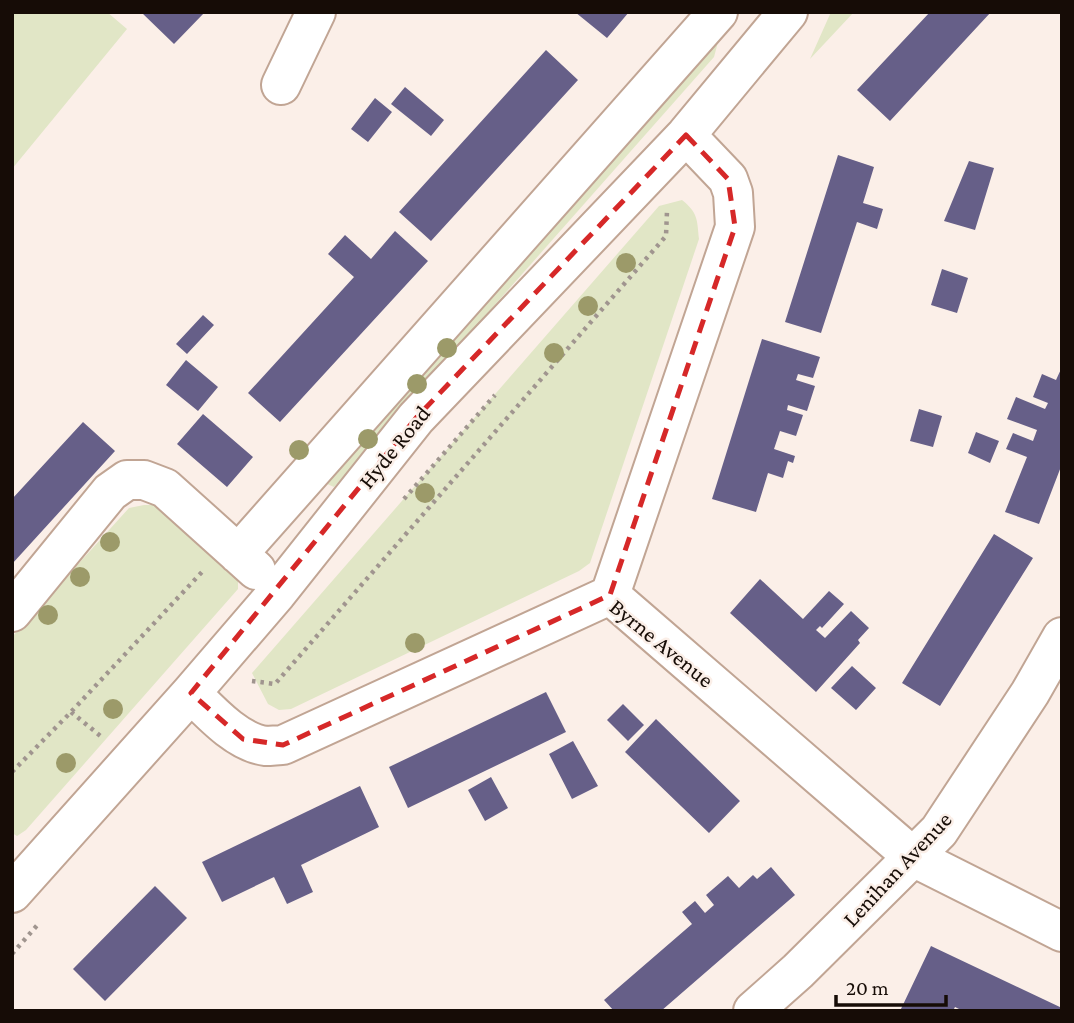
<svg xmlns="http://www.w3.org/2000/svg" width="1074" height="1023" font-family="'Crimson Pro',serif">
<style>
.green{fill:#e1e6c6}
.building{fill:#665f88}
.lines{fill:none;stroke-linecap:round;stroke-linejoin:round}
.minor-casing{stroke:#c1a594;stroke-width:42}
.path{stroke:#a0958f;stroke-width:4.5;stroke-dasharray:3.5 5;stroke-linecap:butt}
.minor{stroke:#fff;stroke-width:38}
.tree{fill:#9c9a69}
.marked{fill:none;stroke:#d62828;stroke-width:5;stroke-dasharray:14 9;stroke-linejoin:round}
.labels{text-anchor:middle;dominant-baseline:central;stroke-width:5;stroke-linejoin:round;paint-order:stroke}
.street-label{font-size:23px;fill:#160c06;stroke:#fbefe8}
</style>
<rect width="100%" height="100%" fill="#fbefe8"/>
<path class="green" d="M 12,12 L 107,12 L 127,29 L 12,169 Z
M 831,12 L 854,12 L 810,59 Z
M 701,42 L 718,42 L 714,57 L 334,487 L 318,480 Z
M 682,200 C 698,213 697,219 699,239 L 590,563 L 579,571 L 291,709 L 279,710 L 268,704 L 252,673 L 659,206 Z
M 144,505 L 159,505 L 234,565 L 238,580 L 238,589 L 26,830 L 17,836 L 12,833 L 12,637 L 129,508 Z"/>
<path class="building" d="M 141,12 L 205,12 L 174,44 Z
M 575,12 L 629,12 L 607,38 Z
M 930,12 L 991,12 L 890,121 L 857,90 Z
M 546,50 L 578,80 L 431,241 L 399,212 Z
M 405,87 L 444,120 L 431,136 L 391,104 Z
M 375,98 L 392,112 L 368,142 L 351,129 Z
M 838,155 L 874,167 L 863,203 L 883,209 L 877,229 L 857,222 L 821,333 L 785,322 Z
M 969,161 L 994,168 L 975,230 L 944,221 Z
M 395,231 L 428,261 L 280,422 L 248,393 L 354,277 L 328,254 L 345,235 L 371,259 Z
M 942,269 L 968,278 L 957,313 L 931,305 Z
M 203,315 L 214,325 L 187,354 L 176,344 Z
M 762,339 L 820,357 L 813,378 L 798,374 L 796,380 L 815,386 L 807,411 L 788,405 L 787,410 L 803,415 L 796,436 L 780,431 L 774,449 L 795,456 L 793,463 L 788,461 L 783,478 L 768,473 L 756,512 L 712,499 Z
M 186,360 L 218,387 L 198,411 L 166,385 Z
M 1062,367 L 1062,464 L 1039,524 L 1005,512 L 1027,457 L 1006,449 L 1013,433 L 1033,441 L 1037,430 L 1007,419 L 1016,397 L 1045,409 L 1048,403 L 1033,397 L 1042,374 L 1056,380 Z
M 919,409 L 942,416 L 933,447 L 910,441 Z
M 203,414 L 253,457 L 227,487 L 177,444 Z
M 83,422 L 115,451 L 12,564 L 12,499 Z
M 976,432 L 999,441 L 990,463 L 968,453 Z
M 994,534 L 1033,558 L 940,706 L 902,683 Z
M 760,579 L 803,619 L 829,591 L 844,604 L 822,628 L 820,626 L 816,630 L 825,638 L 851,611 L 869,628 L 858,640 L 860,643 L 816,692 L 730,613 Z
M 852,666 L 876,688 L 856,710 L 831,688 Z
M 546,692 L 566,732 L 408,808 L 389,767 Z
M 623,704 L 644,725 L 628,741 L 607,720 Z
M 656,719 L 740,801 L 709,833 L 625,752 Z
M 573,741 L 598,786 L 572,799 L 549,754 Z
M 491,777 L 508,808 L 485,821 L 468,790 Z
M 360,786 L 379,827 L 301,865 L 313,892 L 287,904 L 274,877 L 222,902 L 202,862 Z
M 771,867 L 795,895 L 661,1011 L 614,1011 L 604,1000 L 692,924 L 682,912 L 695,901 L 705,913 L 714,905 L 706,895 L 728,876 L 739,888 L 753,875 L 757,879 Z
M 155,886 L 187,918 L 105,1001 L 73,969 Z
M 931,946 L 1062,1008 L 1062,1011 L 963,1011 L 955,1007 L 953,1011 L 900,1011 Z"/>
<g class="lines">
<g class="minor-casing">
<path id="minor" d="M 281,85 L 316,12
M 238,554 L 718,12
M 610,595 L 735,227 L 733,193 L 728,179 L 686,135
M 12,612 L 110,492 L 127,480 L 144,480 L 165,488 L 256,570
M 191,693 C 210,712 238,743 266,746 C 272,746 277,745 283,745 L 610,595 L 913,857 L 1062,932
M 12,893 L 191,693 L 277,593 L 416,418 L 686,135 L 788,12
M 753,1011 L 798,971 L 939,831 L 1030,693 L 1062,637"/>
</g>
<path class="path" d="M 404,499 L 495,395
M 252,681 L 275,684 L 666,236 L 667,211
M 71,712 L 103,738
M 12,772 L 71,712 L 202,572
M 12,954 L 40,922"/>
<use href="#minor" class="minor"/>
</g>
<g class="tree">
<circle cx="626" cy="263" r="10"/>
<circle cx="588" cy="306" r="10"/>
<circle cx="447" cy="348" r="10"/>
<circle cx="554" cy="353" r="10"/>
<circle cx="417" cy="384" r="10"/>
<circle cx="368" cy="439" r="10"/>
<circle cx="299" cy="450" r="10"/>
<circle cx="425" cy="493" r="10"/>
<circle cx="110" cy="542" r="10"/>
<circle cx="80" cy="577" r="10"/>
<circle cx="48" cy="615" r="10"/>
<circle cx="415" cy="643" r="10"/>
<circle cx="113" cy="709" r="10"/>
<circle cx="66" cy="763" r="10"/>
</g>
<path class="marked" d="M 686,135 L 728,179 L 735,227 L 610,595 L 283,745 L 243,739 L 191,693 L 416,418 Z"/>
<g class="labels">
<g class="street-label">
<text transform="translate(394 447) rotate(-51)">Hyde Road</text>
<text transform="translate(662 643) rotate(39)">Byrne Avenue</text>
<text transform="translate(897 869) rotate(-47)">Lenihan Avenue</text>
</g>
</g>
<rect width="1074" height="1023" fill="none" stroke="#160c06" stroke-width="28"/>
<path d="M836 995v10h110v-10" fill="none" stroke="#160c06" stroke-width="3.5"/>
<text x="846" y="995" font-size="21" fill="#160c06" stroke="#fbefe8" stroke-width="5" paint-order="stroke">20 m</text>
</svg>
